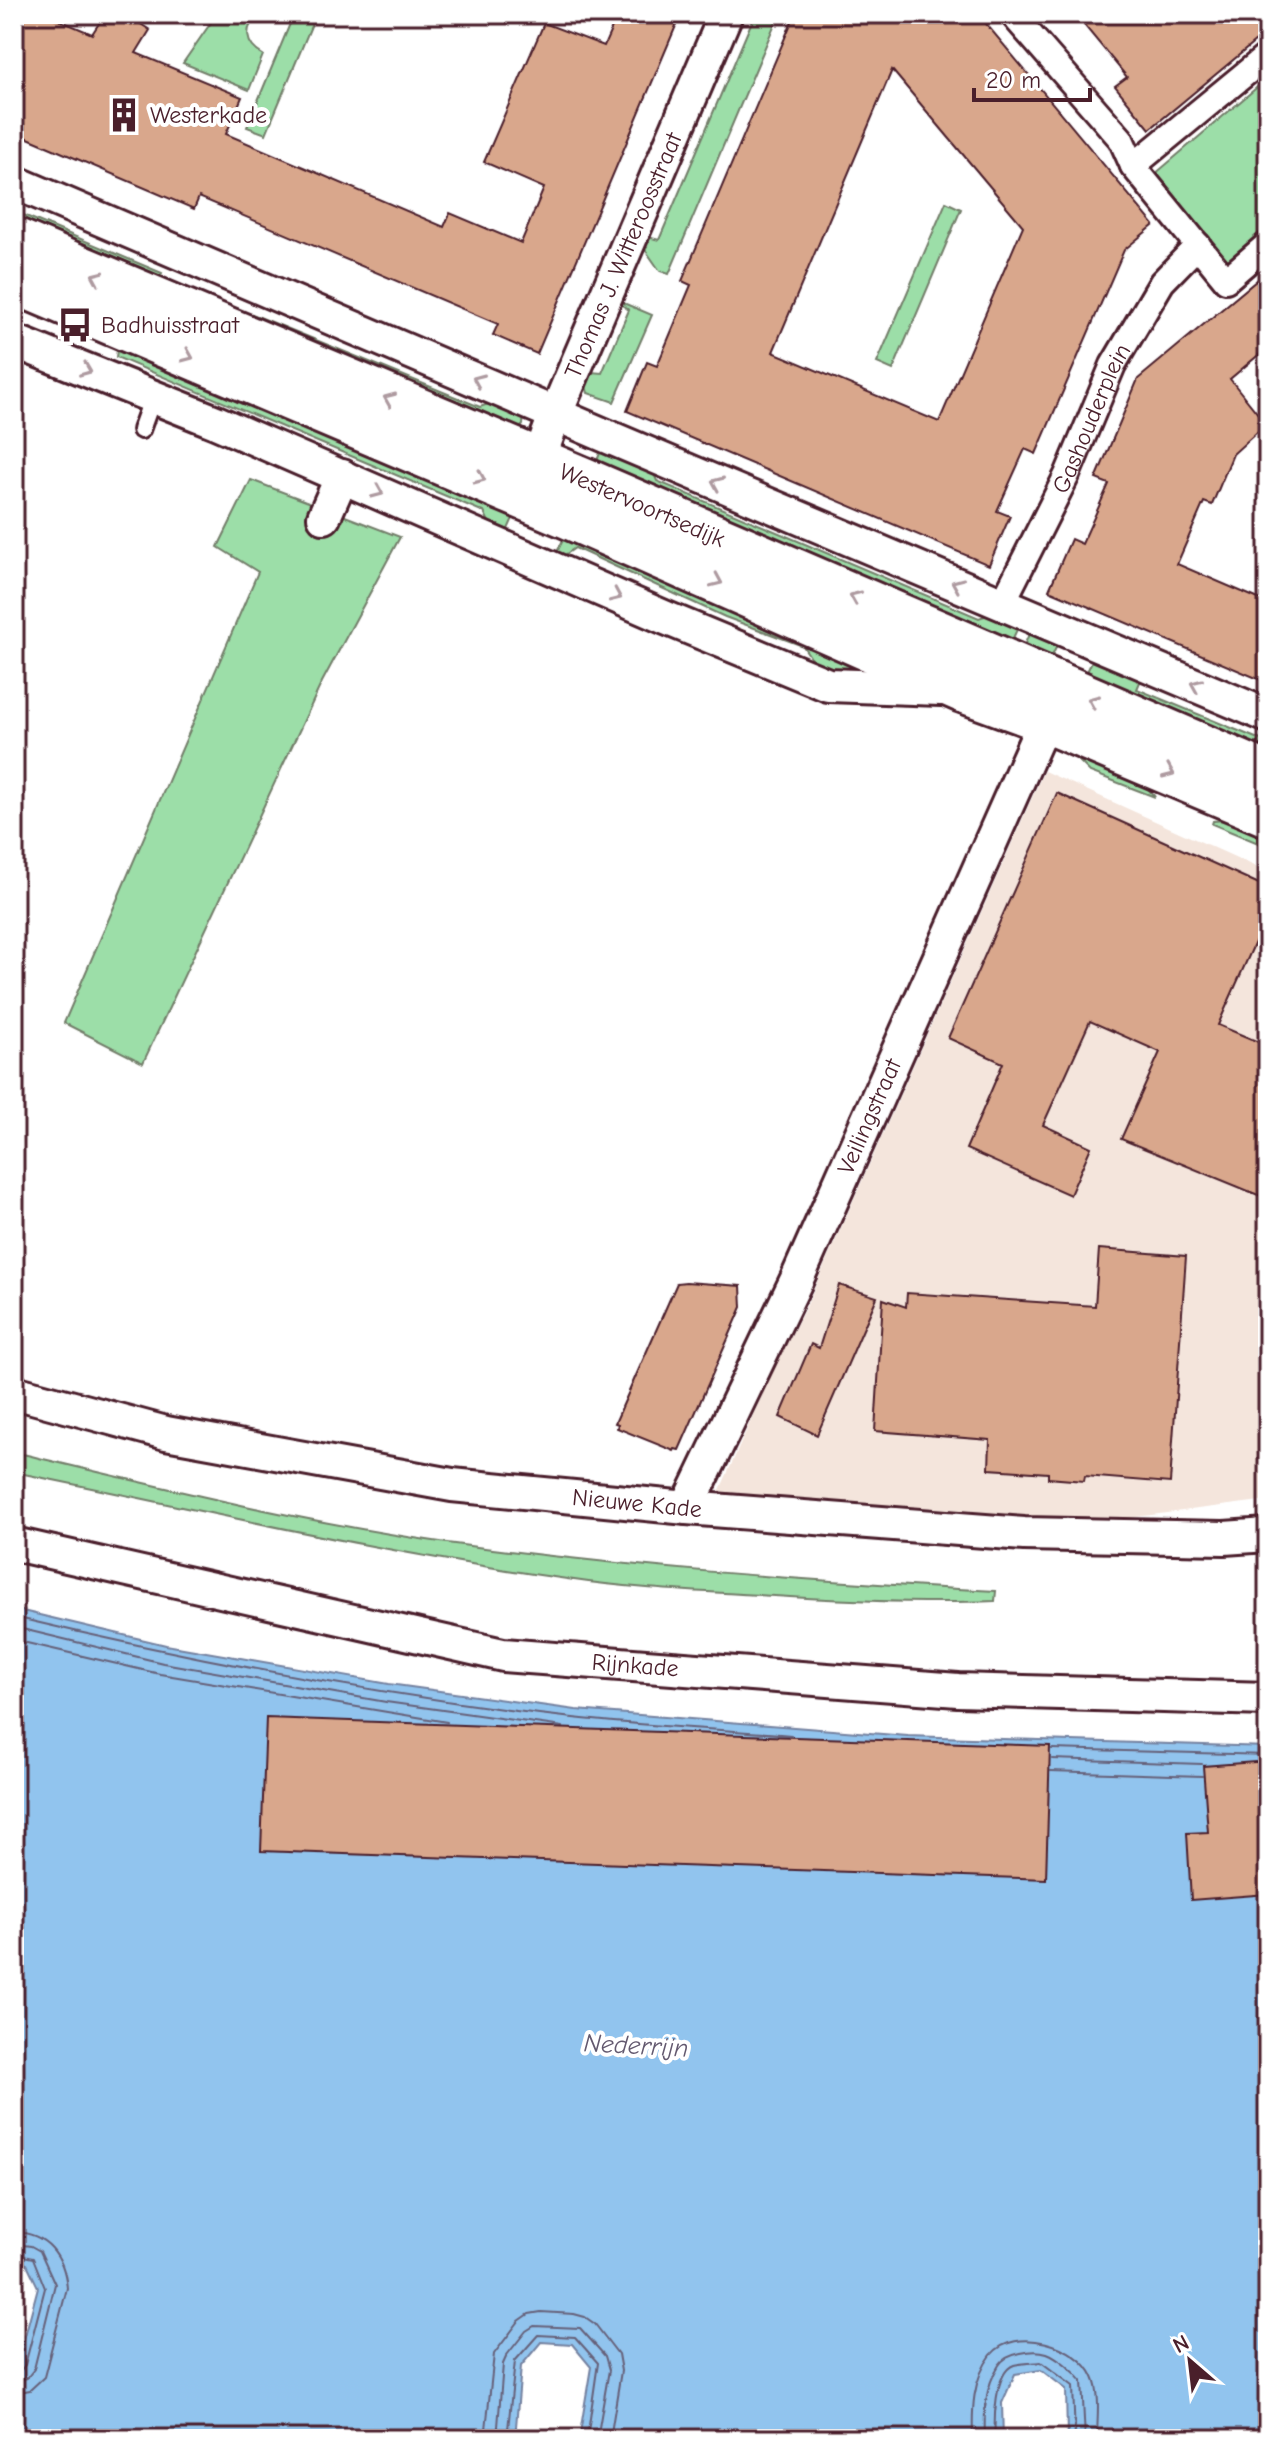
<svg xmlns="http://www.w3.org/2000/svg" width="1282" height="2453" font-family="'Comic Neue',sans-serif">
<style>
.built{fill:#f4e5dc}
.green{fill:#9cdea8;stroke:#737e6a;stroke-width:2}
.water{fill:#91c4ee;stroke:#7582a0;stroke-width:2}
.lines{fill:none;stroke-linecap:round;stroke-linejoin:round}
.shore{stroke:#666179;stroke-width:2}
.building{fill:#d9a78c;stroke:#4a1f2b;stroke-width:2;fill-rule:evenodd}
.service-casing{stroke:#4a1f2b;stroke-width:22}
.pedestrian-casing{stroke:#4a1f2b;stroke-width:30}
.minor-casing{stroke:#4a1f2b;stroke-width:38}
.secondary-casing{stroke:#4a1f2b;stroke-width:50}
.service{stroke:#fff;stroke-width:16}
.pedestrian{stroke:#fff;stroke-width:24}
.minor{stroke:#fff;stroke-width:32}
.secondary{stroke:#fff;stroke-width:44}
.oneway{stroke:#ae9aa0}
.labels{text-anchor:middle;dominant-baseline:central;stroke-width:8;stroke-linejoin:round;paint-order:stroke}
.poi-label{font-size:24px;fill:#4a1f2b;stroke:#fff;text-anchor:start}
.street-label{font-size:24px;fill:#4a1f2b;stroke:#fff}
.water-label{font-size:26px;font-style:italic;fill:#63596f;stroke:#fff}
</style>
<rect width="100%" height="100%" fill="#fff"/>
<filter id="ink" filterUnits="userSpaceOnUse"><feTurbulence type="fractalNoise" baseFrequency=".0125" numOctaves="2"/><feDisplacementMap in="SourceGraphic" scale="16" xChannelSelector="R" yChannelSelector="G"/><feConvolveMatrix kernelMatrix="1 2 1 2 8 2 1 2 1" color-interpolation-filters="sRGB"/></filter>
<g filter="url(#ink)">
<path class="built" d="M 1044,771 L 1268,872 L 1268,1500 L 995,1535 L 716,1499 L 776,1364 L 807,1305 Z"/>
<path class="green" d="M 217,14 L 259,14 C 243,28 245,45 263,55 L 249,90 L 183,63 Z
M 294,14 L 316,14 L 266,134 L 247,127 Z
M 755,14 L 779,14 L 669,274 L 660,271 L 644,248 L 648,237 L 659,240 Z
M 1268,78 L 1268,227 L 1228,261 L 1155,174 Z
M 14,196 L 21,214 L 162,273 L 155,289 L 14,228 Z
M 946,202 L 961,209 L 893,370 L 877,363 Z
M 621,302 L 652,315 L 614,402 L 588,393 L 586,386 L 591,372 L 602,373 L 629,310 L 619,303 Z
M 252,314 L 480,407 L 497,401 L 524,414 L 523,425 L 518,430 L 245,325 Z
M 118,344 L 518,507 L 506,534 L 492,528 L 484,512 L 116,357 Z
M 603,446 L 650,465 L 657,481 L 979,618 L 996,612 L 1020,623 L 1007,651 L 591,475 Z
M 251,480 L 400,537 L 322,682 L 143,1063 L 64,1023 L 258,572 L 218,547 Z
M 568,530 L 887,670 L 847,671 L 815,664 L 803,646 L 725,617 L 575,548 L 562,557 L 557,552 Z
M 1032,627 L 1060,639 L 1047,667 L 1020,655 Z
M 1095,654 L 1143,675 L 1137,689 L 1268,743 L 1268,762 L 1082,683 Z
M 1073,755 L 1128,765 L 1155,797 L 1090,772 Z
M 1249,818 L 1268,825 L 1268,847 L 1212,824 L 1213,821 Z
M 14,1452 C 157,1486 301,1522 447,1543 C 629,1568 812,1581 996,1591 L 995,1601 C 927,1604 858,1601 790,1597 C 716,1592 640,1590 567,1579 C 380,1553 198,1509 14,1472 Z"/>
<path class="water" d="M 14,1609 L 166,1645 L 389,1684 L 576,1710 L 908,1736 L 1268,1747 L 1268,2439 L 1067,2439 L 1066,2389 L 1041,2370 L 1015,2374 L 1002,2403 L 1003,2439 L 579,2439 L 591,2367 L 572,2344 L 541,2342 L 521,2366 L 515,2439 L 14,2439 L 14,2377 L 38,2287 L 27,2264 L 14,2262 Z"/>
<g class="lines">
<path class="shore" d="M 14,1617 C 199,1661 385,1696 573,1718 C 645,1726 718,1729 791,1735
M 14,1627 L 163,1663 L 386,1702 L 563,1727
M 14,1640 L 160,1674 L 447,1722
M 1052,1749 L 1268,1755
M 1052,1759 L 1202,1764
M 1051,1771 L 1202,1776
M 14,2232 C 47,2233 64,2255 67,2288 L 44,2377 L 30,2390 L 14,2393
M 14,2244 L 31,2246 L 40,2251 L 55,2284 L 34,2369 L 27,2378 L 14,2381
M 14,2254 L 33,2258 L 45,2288 L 25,2365 L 21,2370 L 14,2371
M 485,2439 L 494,2354 L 519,2321 L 529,2314 L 541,2312 L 574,2314 L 585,2317 L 595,2324 L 618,2354 L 621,2371 L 610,2439
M 497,2439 L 503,2364 L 507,2355 L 526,2331 L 534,2326 L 580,2328 L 605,2356 L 609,2370 L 597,2439
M 507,2439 L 515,2361 L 538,2335 L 575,2337 L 598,2363 L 587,2439
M 973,2439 C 972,2410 972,2380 991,2355 C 1015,2325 1079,2345 1093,2377 C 1101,2394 1097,2421 1097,2439
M 985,2439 C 984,2412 984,2389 999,2365 C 1006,2353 1034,2349 1047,2353 C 1058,2357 1074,2371 1082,2381 L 1085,2439
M 995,2439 C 994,2422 994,2372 1014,2365 C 1022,2363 1033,2363 1041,2362 L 1073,2386 L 1075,2439"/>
</g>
<path class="building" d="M 14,14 L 45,14 L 92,34 L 105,14 L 125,14 L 150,30 L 136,53 L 242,97 L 226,134 L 444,227 L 450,213 L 521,243 L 544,188 L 484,162 L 544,23 L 604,46 L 618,14 L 681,14 L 537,354 L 493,335 L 498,324 L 199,197 L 194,209 L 14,132 Z
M 795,14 L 978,14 L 1154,225 L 1124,250 L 1036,454 L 1025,449 L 997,511 L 1010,516 L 989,565 L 627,411 L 647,362 L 657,366 L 691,285 L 682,281 ZM 892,70 L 1023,226 L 939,422 L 773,352 Z
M 1075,14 L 1268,14 L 1268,31 L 1150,129 L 1115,86 L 1127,77 Z
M 1268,271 L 1268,347 L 1230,379 L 1266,424 L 1233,454 L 1212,505 L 1204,502 L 1177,564 L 1268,603 L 1268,683 L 1049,590 L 1071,539 L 1082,544 L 1109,484 L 1096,479 L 1138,379 Z
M 1057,793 L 1268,888 L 1268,913 L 1218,1025 L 1268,1046 L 1268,1199 L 1121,1139 L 1160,1052 L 1090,1021 L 1043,1125 L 1091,1147 L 1070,1195 L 966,1149 L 1003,1063 L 948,1038 Z
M 1099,1249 L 1186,1256 L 1170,1483 L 1085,1476 L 1084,1481 L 1048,1478 L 1048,1473 L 989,1469 L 990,1440 L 875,1431 L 883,1299 L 906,1307 L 907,1293 L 1095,1306 Z
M 686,1282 L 741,1286 L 742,1307 L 679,1450 L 675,1449 L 674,1451 L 617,1428 L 618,1424 L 615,1423 L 677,1283 Z
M 839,1285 L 877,1297 L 817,1435 L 780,1417 L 811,1344 L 819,1348 Z
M 266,1718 L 1050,1746 L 1046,1879 L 261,1851 Z
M 1268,1761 L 1268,1894 L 1191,1900 L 1187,1833 L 1208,1832 L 1203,1766 Z"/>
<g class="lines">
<g class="service-casing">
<path id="service" d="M 141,430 L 153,397"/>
</g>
<g class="pedestrian-casing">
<g id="pedestrian">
<path d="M 1012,14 L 1121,139 L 1133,166 L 1226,280 L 1268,244"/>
<path d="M 1133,166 L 1268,55"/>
<path id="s1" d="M 1002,604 L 1067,475 L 1113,365 L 1162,282 L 1198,245"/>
</g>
</g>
<g class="minor-casing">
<g id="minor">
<path d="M 14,182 L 604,435 L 1268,716"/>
<path d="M 14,341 L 216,422 L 666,618 L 828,685 L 941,689"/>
<path id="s2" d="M 534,480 L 538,461 L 556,413 L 726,14"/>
<path d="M 324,517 L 342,476"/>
<path id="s3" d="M 14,1392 L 166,1433 L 452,1485 L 687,1508 L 1024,1534 L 1224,1538 L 1268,1535"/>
<path id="s4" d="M 687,1508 L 797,1279 L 1045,720"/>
<path id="s5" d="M 14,1544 L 503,1655 L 958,1690 L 1268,1699"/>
</g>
</g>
<g class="secondary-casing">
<g id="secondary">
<path id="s6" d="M 14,240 L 584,480 L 1268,775"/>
<path d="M 14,281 L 568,516 L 963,690 L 1045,720 L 1268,814"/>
</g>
</g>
<use href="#service" class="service"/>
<use href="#pedestrian" class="pedestrian"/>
<use href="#minor" class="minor"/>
<use href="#secondary" class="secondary"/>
</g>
<defs><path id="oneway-chevron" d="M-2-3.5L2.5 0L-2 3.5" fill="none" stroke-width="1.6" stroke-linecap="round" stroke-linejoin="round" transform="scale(2)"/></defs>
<g class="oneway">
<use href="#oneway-chevron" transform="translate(97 277) rotate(-156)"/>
<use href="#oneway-chevron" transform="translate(188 356) rotate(23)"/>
<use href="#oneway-chevron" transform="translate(86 370) rotate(22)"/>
<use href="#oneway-chevron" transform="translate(478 380) rotate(-157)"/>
<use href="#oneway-chevron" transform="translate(389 399) rotate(-157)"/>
<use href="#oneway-chevron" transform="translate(480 478) rotate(23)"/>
<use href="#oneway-chevron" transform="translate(717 483) rotate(-157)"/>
<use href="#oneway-chevron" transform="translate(378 492) rotate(23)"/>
<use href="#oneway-chevron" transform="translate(717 581) rotate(24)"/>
<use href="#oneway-chevron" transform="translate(957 584) rotate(-157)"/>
<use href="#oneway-chevron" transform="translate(616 596) rotate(24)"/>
<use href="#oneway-chevron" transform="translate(855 597) rotate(-157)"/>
<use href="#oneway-chevron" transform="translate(1196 685) rotate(-157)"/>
<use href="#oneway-chevron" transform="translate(1093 701) rotate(-157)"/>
<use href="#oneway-chevron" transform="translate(1169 772) rotate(23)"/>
</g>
</g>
<defs>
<g id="building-bare" transform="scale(2.76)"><path d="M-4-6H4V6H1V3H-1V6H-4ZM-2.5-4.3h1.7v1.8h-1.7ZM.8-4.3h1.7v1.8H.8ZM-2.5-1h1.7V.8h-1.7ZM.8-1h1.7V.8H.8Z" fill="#4a1f2b" stroke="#fff" stroke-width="2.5" paint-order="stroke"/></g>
<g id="bus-bare" transform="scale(2.76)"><path d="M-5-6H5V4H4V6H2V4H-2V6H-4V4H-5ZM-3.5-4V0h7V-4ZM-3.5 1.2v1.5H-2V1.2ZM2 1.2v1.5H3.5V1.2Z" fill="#4a1f2b" stroke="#fff" stroke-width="2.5" paint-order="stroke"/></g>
</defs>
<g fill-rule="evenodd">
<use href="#building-bare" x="124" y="115"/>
<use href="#bus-bare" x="75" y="325"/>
</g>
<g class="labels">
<g class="poi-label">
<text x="150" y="115">Westerkade</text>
<text x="101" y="325">Badhuisstraat</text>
</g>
<g class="street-label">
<text stroke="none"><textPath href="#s2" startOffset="242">Thomas J. Witteroosstraat</textPath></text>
<text stroke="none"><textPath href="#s1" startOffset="206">Gashouderplein</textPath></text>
<text stroke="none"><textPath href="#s6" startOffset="682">Westervoortsedijk</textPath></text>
<text stroke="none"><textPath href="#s4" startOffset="432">Veilingstraat</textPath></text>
<text stroke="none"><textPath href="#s3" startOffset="634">Nieuwe Kade</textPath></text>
<text stroke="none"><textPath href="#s5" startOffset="634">Rijnkade</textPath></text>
</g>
<g class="water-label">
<text transform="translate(636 2046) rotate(3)">Nederrijn</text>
</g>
</g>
<rect width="1282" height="2453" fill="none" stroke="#fff" stroke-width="48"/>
<rect x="24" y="24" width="1234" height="2405" fill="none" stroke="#4a1f2b" stroke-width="3" filter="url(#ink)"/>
<g transform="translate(1190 2361) rotate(332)" stroke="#ffffff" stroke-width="6" paint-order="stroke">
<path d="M0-6L14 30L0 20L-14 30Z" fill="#4a1f2b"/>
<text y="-12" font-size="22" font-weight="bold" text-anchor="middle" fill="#4a1f2b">N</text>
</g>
<path d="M974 88v12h116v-12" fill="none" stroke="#4a1f2b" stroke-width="4"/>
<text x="986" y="88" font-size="24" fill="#4a1f2b" stroke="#ffffff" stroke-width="6" paint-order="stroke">20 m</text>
</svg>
